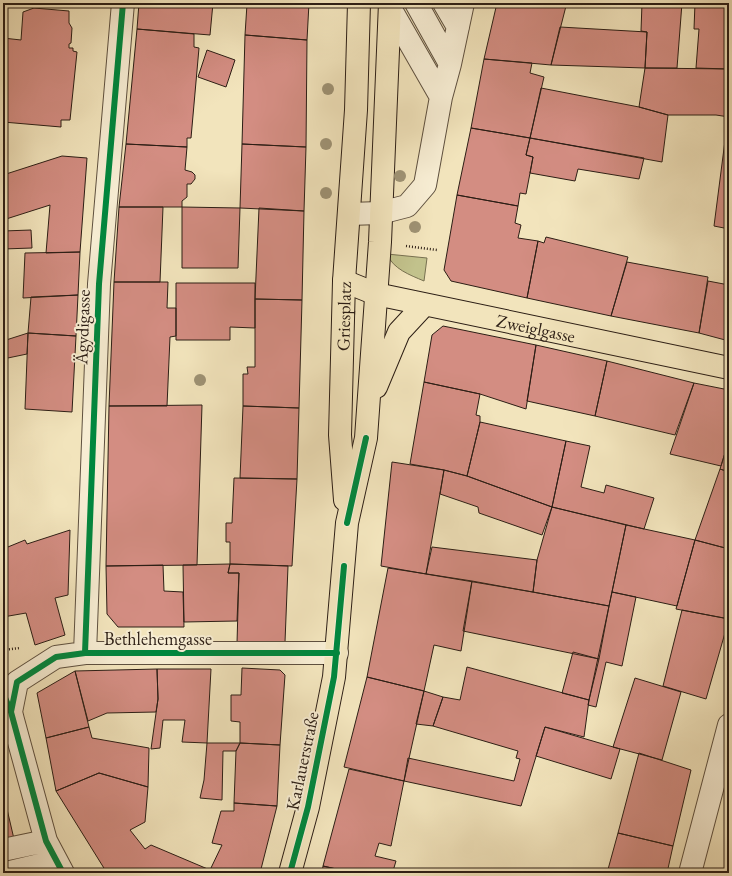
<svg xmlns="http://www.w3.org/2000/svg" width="732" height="876" font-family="'EB Garamond',serif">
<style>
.green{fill:#c2c28c;stroke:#777050}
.building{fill:#d38d82;stroke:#2c1e15}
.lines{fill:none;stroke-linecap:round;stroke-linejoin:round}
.minor-casing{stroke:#5e503f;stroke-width:24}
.major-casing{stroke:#2c1e15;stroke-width:24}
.path{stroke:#2c1e15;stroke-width:2.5;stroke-dasharray:1 2;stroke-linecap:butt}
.minor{stroke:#f7edd3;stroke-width:22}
.major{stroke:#f2e4bc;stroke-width:22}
.cycleway-casing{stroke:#f7edd3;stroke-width:8}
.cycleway{stroke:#00873e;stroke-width:6}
.tree{fill:#9e9274}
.labels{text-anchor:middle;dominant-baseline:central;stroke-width:4;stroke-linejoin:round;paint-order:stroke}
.street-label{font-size:18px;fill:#2c1e15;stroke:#f7edd3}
</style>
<rect width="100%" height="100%" fill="#f2e4bc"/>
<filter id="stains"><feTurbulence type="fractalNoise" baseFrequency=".005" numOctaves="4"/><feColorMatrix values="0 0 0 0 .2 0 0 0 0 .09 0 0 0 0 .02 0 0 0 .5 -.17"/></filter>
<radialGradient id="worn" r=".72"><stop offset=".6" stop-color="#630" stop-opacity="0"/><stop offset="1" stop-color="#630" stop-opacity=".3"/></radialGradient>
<path class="green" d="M 387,254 L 427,258 L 424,281 C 410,275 393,269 387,254 Z"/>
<path class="building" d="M 139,3 L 213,3 L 210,35 L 137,29 Z
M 233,3 L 309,3 L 307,40 L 245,35 L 247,4 Z
M 497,3 L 573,3 L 573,7 L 566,6 L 551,65 L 484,59 Z
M 642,3 L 682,3 L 677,68 L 645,68 L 647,32 L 641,31 Z
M 695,3 L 729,3 L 729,69 L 696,68 L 699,29 L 694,29 Z
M 34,8 L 69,11 L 69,23 L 72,28 L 71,43 L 69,44 L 69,48 L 73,48 L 73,51 L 77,52 L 70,120 L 61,120 L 61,127 L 3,122 L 3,38 L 21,40 L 23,12 Z
M 560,27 L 647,32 L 645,68 L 551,65 Z
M 137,29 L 194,34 L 194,47 L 199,48 L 191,138 L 187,138 L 187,147 L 126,144 Z
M 245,35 L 307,40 L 306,147 L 242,144 Z
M 207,50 L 235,60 L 226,87 L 198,77 Z
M 484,59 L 532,63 L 530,73 L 544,77 L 530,138 L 471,128 Z
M 645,68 L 729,69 L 729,117 L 716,115 L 668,115 L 639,107 Z
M 541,88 L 639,107 L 668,115 L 662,162 L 530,138 Z
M 727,125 L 729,125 L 729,229 L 714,226 Z
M 471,128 L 530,138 L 526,155 L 533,157 L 530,173 L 526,194 L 520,193 L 518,206 L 457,195 Z
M 530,138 L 644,158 L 639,179 L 578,169 L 575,181 L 530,173 L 533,157 L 526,155 Z
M 126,144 L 187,147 L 185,170 L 192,172 L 195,175 L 195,179 L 191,184 L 187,184 L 187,197 L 182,201 L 182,207 L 119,207 Z
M 242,144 L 306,147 L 304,211 L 240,208 Z
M 62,156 L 87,158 L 80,252 L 46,253 L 50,205 L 3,220 L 3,175 Z
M 457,195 L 518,206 L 515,223 L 521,225 L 518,238 L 538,241 L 527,298 L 451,281 L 444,270 Z
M 119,207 L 163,207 L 160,282 L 114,282 Z
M 182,207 L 240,208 L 238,268 L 182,268 Z
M 259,208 L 304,211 L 302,300 L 255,299 Z
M 31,230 L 32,248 L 3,249 L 3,231 Z
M 546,237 L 628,257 L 611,316 L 527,298 L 538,241 L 544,243 Z
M 80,252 L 78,295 L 23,298 L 25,253 Z
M 627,262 L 708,277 L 699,333 L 611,316 Z
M 708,281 L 729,285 L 729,341 L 699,333 Z
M 114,282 L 168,282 L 167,308 L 176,308 L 176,336 L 170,337 L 167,406 L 109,406 Z
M 176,283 L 255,283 L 255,328 L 230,327 L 230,340 L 176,340 Z
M 78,295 L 76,336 L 28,333 L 31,297 Z
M 255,299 L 302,300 L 299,408 L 243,406 L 243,374 L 248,374 L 247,367 L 255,367 Z
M 443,326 L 536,345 L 526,409 L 480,394 L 424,382 L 432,335 Z
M 28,333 L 76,336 L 72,412 L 25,409 Z
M 28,333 L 27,354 L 3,359 L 3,341 Z
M 536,345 L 607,361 L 595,416 L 527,401 Z
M 607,361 L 694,383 L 675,435 L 595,416 Z
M 424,382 L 480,394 L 476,415 L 480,416 L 480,422 L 467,476 L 444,470 L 410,464 Z
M 694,383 L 729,390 L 729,440 L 721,466 L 670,454 Z
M 202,405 L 197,565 L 106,566 L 109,406 Z
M 243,406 L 299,408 L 297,479 L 240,478 Z
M 480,422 L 566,441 L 552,507 L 467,476 Z
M 729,440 L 729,472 L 720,469 Z
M 566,441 L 590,446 L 581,487 L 604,493 L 606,485 L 654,498 L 644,529 L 552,507 Z
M 392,462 L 444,470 L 426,574 L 381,566 Z
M 720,469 L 729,472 L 729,549 L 695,540 Z
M 444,470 L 467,476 L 552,507 L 542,535 L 479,513 L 478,507 L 440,494 Z
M 234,478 L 297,479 L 292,566 L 230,564 L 230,542 L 226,542 L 226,523 L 232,523 Z
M 552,507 L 626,525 L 609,606 L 533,592 L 537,560 Z
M 626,525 L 695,540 L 677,606 L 612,592 Z
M 70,530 L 68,595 L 55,598 L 65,635 L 35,645 L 26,613 L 3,617 L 3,549 L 25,540 L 27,544 Z
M 695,540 L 729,549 L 729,619 L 676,609 Z
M 432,547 L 537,560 L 533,592 L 426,574 Z
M 230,564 L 228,573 L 239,573 L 237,621 L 184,622 L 183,565 Z
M 230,564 L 288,566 L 285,642 L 237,643 L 239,573 L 228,573 Z
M 163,565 L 164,591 L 183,592 L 184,627 L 118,627 L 107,614 L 106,566 Z
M 388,568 L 472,581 L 461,651 L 434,645 L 424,691 L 367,677 Z
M 472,581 L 609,606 L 599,659 L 463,631 Z
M 612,592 L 636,597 L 622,666 L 606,662 L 596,707 L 588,705 L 589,700 Z
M 682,610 L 729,619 L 706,699 L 663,686 Z
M 573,652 L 599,659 L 589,700 L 562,693 Z
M 467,667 L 589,700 L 584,737 L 545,727 L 521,806 L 404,781 L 408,758 L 514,781 L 520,759 L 516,758 L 518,751 L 433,726 L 443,697 L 460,700 Z
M 242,668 L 280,670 L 285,675 L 280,745 L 240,743 L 240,722 L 231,721 L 231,695 L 241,695 Z
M 157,669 L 211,669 L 207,743 L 182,742 L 185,720 L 163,720 L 160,748 L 151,749 L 158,699 Z
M 157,669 L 158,699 L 156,712 L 107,713 L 88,721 L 75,671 Z
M 75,671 L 89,727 L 46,738 L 37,693 Z
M 367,677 L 424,691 L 404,781 L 344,767 Z
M 635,678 L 681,692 L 662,760 L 613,747 Z
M 424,691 L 443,697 L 433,726 L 416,724 Z
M 89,727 L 92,738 L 149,748 L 148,787 L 99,773 L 56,791 L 46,738 Z
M 545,727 L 620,749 L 611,779 L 536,756 Z
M 207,743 L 240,743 L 236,751 L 223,751 L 222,800 L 200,798 L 204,780 Z
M 240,743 L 280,745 L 277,806 L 234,803 L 236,751 Z
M 639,753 L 691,770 L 673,846 L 618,833 Z
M 349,769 L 404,781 L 391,846 L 379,843 L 375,856 L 396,861 L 393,871 L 391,871 L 390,873 L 354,873 L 323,866 Z
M 99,773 L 148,787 L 145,822 L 130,830 L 145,849 L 151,845 L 210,870 L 222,845 L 212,843 L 221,811 L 234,811 L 234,803 L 277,806 L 260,873 L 107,873 L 56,791 Z
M 3,792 L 14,839 L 3,842 Z
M 618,833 L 673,846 L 667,873 L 607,873 Z
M 323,866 L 354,873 L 322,873 Z"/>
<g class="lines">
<g class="minor-casing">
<path id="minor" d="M 416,3 L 450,64
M 444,3 L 458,27
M 390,8 L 441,97
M 349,214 L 380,213 L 407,206 L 425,185 L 441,97 L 450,64 L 463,3
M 85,653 L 99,284 L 123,3
M 3,850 L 46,841
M 6,873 L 56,861
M 63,873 L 46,841 L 13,720 L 11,712 L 17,682 L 56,657 L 85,653 L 337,653
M 690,873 L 729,725"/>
</g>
<g class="major-casing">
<g id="major">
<path id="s1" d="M 344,281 L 376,294 L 729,368"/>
<path d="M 376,387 L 399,332 L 424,305"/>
<path id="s2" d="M 345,500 L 340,435 L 344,281 L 356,110 L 359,3"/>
<path d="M 290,873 L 308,807 L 334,677 L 347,523 L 366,438 L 380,242 L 390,3"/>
</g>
</g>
<path class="path" d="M 406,246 L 437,250
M 3,650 L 20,648"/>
<use href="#minor" class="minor"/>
<use href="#major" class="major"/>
<g class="cycleway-casing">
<path id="cycleway" d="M 347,523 L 366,438
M 85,653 L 99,284 L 123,3
M 3,693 L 11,712 L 46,841 L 63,873
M 11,712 L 17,682 L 56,657 L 85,653 L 337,653
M 290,873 L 308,807 L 334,677 L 344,566"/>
</g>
<use href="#cycleway" class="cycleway"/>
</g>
<g class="tree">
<circle cx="328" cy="89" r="6"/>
<circle cx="326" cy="144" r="6"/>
<circle cx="400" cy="176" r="6"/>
<circle cx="326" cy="193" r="6"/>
<circle cx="415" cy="227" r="6"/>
<circle cx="200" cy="380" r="6"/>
</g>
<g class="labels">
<g class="street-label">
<text stroke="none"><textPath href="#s2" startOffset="184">Griesplatz</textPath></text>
<text transform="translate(82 327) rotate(-88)">Ägydigasse</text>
<text stroke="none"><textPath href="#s1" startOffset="198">Zweiglgasse</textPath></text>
<text x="158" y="638">Bethlehemgasse</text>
<text transform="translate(302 761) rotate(-78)">Karlauerstraße</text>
</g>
</g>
<rect width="732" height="876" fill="none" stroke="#f2e4bc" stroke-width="16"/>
<rect x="4" y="4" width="724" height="868" fill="none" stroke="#2c1e15" stroke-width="2"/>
<rect x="8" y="8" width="716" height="860" fill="none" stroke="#2c1e15"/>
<rect width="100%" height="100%" filter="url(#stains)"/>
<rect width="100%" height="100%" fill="url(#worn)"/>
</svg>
